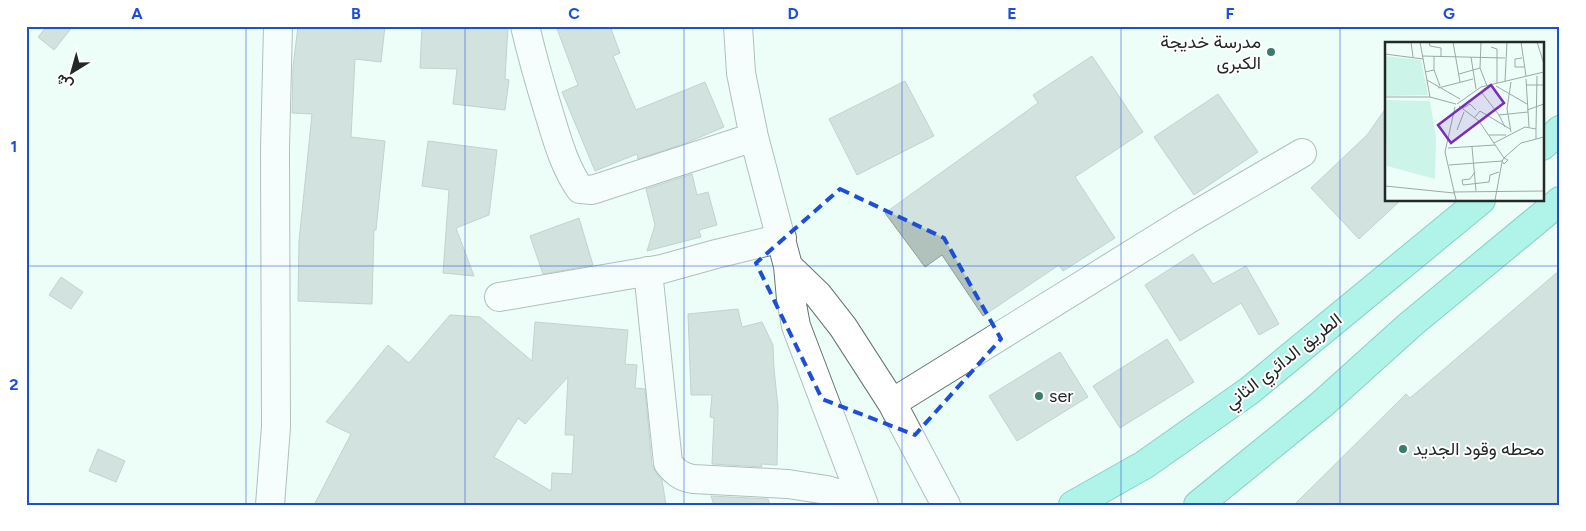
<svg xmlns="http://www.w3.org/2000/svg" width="1586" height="531" font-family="Figtree,Vazirmatn,sans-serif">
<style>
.building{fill:#b1c1bc;stroke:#8f9e9a;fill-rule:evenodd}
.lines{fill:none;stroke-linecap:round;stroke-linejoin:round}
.minor-casing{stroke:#667570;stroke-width:30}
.major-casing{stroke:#0c9c85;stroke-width:30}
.minor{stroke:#fff;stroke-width:28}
.major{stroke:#66e9d4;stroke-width:28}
.marked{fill:none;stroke:#1d4ed8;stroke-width:4;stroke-dasharray:10 6;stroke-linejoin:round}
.grid{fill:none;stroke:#1d4ed8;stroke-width:1;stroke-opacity:0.55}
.poi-dot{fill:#397b6c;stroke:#fff;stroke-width:2}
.labels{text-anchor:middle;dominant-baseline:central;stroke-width:4;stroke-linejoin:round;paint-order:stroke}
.poi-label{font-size:18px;fill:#232927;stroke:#fff;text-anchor:start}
.street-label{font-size:18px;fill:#232927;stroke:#fff}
.inset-road{fill:none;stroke:#9ca9a5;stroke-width:1}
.view{fill:#7b2cbf;fill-opacity:0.15;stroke:#7b2cbf;stroke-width:2.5}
.inset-edge{fill:none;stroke:#232927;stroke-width:2.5}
.neatline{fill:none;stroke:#1d4ed8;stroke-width:2}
.grid-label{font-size:16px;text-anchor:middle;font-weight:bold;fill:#1d4ed8}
</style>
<rect width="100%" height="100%" fill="#edfef9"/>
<path class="building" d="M 47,26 L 73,26 L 54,50 L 38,37 Z
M 298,26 L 385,26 L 381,62 L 355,59 L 351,137 L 385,141 L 376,230 L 374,230 L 372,304 L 298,301 L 299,241 L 312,114 L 292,113 L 293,67 Z
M 422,26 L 508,26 L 505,79 L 509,80 L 505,110 L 453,104 L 457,69 L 420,68 Z
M 556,26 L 610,26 L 620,53 L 613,56 L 636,110 L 705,82 L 724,127 L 684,144 L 638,159 L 637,154 L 595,171 L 562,92 L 578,85 Z
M 1092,56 L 1143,132 L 1075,177 L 1115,238 L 1063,271 L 1059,265 L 983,316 L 942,255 L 925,267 L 885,213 L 1038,103 L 1033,95 Z
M 905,81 L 934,136 L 857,175 L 829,119 Z
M 1218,94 L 1258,152 L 1194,195 L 1154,137 Z
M 1386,108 L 1386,200 L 1401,200 L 1359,239 L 1311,188 L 1367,135 Z
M 428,141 L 497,150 L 489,215 L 456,228 L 474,276 L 443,273 L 449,190 L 422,186 Z
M 692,174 L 697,195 L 708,192 L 717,225 L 699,230 L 701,237 L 647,251 L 655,225 L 646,189 Z
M 579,218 L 593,265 L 543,274 L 530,236 Z
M 1193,254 L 1213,284 L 1246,266 L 1279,324 L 1259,335 L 1241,303 L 1180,341 L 1145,285 Z
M 1560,270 L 1560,505 L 1294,505 L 1406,394 L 1410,398 Z
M 61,277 L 83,292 L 71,309 L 49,295 Z
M 738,309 L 742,327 L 762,322 L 773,345 L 774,369 L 778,407 L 777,465 L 761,464 L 762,467 L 712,464 L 714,418 L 710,417 L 712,395 L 691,395 L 688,314 Z
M 450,315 L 480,317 L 532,361 L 535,322 L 628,330 L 625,364 L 637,365 L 635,388 L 645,389 L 652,465 L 656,473 L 662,480 L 666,505 L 314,505 L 351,434 L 326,422 L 388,345 L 409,363 ZM 568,377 L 565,435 L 574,435 L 572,474 L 552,473 L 551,491 L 494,457 L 518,418 L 525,424 Z
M 1167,339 L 1194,382 L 1120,428 L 1093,386 Z
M 1060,352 L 1088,397 L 1017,441 L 989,396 Z
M 98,449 L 125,461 L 116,482 L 89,471 Z
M 711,496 L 768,499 L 770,505 L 714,505 Z"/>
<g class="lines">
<g class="minor-casing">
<path id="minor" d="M 525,26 C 532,56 540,84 549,113 C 557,139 564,166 580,189 L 592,190 L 754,137
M 738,26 L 741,73 L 754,137 L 788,266 L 791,299 L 796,326 L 864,505
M 788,266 L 818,295 L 843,327 L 892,403 L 946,505
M 648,271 L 668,463 C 675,472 681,477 693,479 L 788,484 L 827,490 L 862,501
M 499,297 L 662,269 L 716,254 L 782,238
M 892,403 L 1187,220 L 1302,153
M 270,505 L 276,427 L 275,149 L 278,26"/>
</g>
<g class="major-casing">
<path id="major" d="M 1542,146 L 1560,130
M 1073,505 L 1144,465 L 1249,391 L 1481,200
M 1198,505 L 1321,405 L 1411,324 L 1560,201"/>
</g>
<use href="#minor" class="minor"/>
<use href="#major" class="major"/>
</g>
<path d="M0 0H1586V531H0ZM 840,189 L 944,238 L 1001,339 L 915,435 L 822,399 L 756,263 Z" fill="#edfef9" fill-opacity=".55" fill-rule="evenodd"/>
<path class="marked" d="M 840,189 L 944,238 L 1001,339 L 915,435 L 822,399 L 756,263 Z"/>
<path class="grid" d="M 246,26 L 246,505M 465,26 L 465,505M 684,26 L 684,505M 902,26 L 902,505M 1121,26 L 1121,505M 1340,26 L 1340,505M 26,266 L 1560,266"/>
<g class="poi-dot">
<circle cx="1271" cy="52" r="5"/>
<circle cx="1039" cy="396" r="5"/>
<circle cx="1403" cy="449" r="5"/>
</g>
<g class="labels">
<g class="poi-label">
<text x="1261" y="42" text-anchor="end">مدرسة خديجة<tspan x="1261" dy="21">الكبرى</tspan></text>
<text x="1049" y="396">ser</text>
<text x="1413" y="449">محطه وقود الجديد</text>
</g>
<g class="street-label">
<text transform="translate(1283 361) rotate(-38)">الطريق الدائري الثاني</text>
</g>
</g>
<g transform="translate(1385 42)">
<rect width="159" height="159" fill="#edfef9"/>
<path d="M 0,14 L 36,18 L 43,53 L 0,54 ZM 0,58 L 45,59 L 51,96 L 50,137 L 2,124 Z" fill="#ccf4e8"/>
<path class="inset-road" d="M 26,0 L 28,15M 35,0 L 45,55 L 71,62M 44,0 L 45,4 L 56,6 L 56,14M 68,0 L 75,40M 96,0 L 95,26 L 102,44M 122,0 L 155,0M 136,0 L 141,34M 152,0 L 159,22M 106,5 L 112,7 L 112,41M 0,12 L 38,17M 37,14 L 120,16M 86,15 L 91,47M 137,16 L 130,17 L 130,25 L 139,25M 49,28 L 55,44M 40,30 L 49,28 L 49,14M 74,32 L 95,26M 141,37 L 144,85M 42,38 L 75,57M 120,39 L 122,0M 141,43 L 159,43M 111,44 L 142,62M 53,46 L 88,37M 100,46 L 97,51 L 114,73M 0,55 L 45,55M 72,62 L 96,45 L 159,30M 74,64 L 94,79 L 119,116M 70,65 L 60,110 L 71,158M 78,66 L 85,62 L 91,68M 142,68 L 159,62M 90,75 L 95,69 L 125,87M 120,85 L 114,73 L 143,70M 151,87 L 152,34M 72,88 L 79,70M 126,90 L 122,67 L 126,40M 104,93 L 121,93M 109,101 L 140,85 L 151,87 L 151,97M 87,105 L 91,149M 63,106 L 110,103M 119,116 L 123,118 L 119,122 L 117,119 L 120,115 L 136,101 L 159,95M 64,123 L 117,119M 90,130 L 85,137 L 77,138 L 78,143 L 104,140 L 105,133 L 114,130M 0,144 L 69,151M 68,150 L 159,149M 110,158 L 117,120"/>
<path class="view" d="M 106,43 L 119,61 L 66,101 L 53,83 Z"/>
<rect width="159" height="159" class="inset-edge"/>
</g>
<rect width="1586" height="531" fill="none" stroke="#ffffff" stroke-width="55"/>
<g transform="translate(72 72) rotate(217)" stroke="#ffffff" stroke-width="4" paint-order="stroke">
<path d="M0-4L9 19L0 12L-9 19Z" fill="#232927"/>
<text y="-8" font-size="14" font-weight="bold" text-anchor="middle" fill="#232927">ش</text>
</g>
<rect x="28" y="28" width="1530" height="476" class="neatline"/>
<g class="grid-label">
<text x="137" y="19">A</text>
<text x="356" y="19">B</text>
<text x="574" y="19">C</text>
<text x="793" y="19">D</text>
<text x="1012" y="19">E</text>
<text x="1230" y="19">F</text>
<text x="1449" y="19">G</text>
<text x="14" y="152">1</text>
<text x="14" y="390">2</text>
</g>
</svg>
